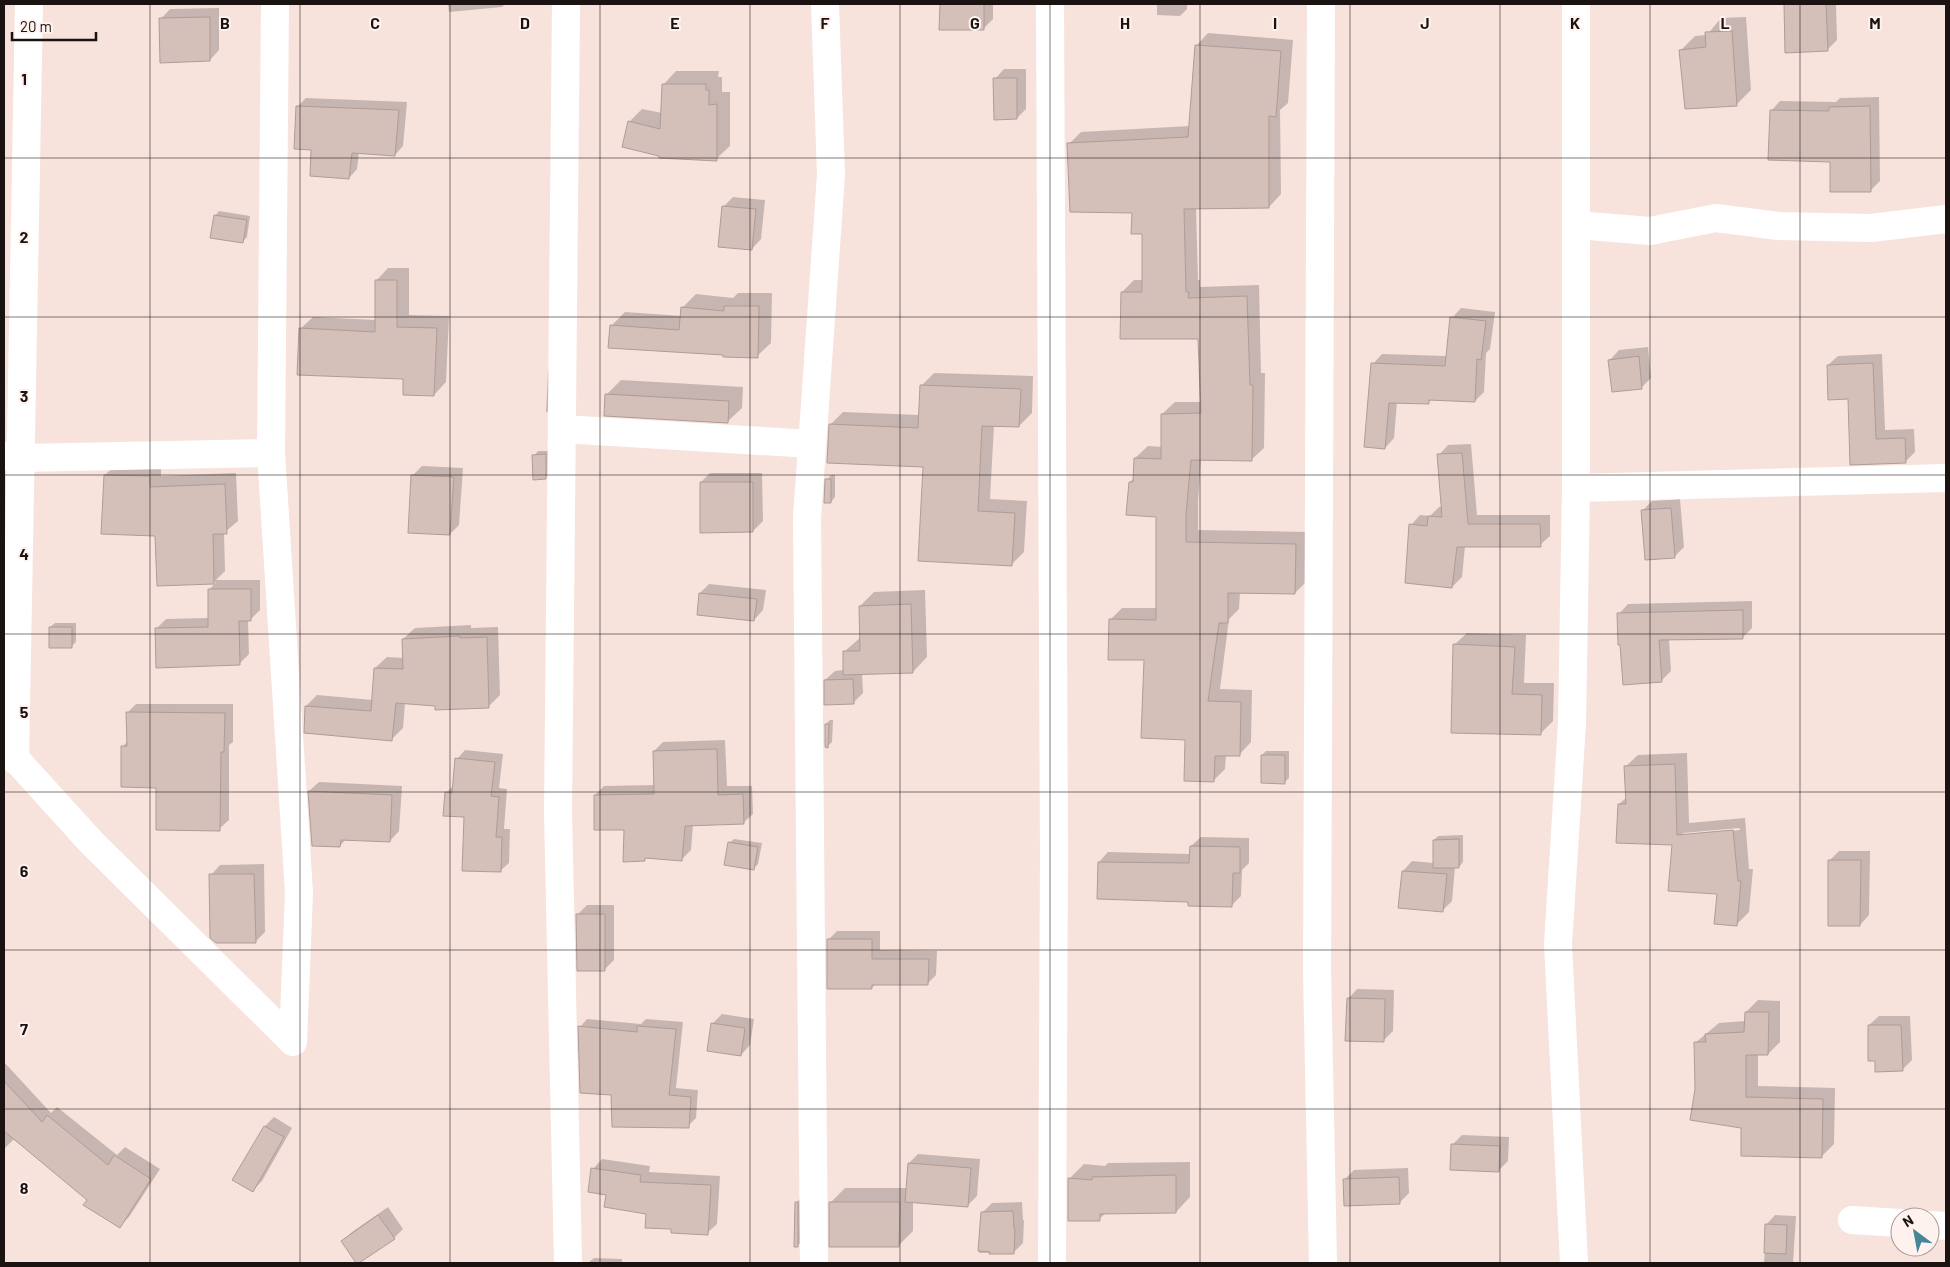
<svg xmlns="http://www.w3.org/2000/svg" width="1950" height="1267" font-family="Barlow,sans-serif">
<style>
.shadow{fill:#0003;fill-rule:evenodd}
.building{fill:#d4c0b9;stroke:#b09c96}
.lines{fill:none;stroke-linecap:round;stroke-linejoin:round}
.minor{stroke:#fff;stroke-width:28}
.grid{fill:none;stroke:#1a1311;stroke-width:1;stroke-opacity:0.55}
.grid-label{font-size:16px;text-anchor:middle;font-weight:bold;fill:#1a1311;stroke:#fff2ee;stroke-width:4;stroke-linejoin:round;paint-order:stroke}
</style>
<rect width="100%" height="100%" fill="#f8e3dc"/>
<path class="shadow" d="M 448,4 L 505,4 L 502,7 L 449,12 Z
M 941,4 L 993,4 L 993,19 L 983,29 L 941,29 Z
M 1157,4 L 1187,4 L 1187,9 L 1180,16 L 1157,15 Z
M 1785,4 L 1836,4 L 1837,40 L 1827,50 L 1786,51 Z
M 219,8 L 219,50 L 210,60 L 161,19 L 170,9 Z
M 1746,17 L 1751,90 L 1736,105 L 1681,50 L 1695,36 L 1707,35 L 1721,18 Z
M 1208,33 L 1293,40 L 1288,103 L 1280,110 L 1281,194 L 1269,207 L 1196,207 L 1198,280 L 1200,280 L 1200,287 L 1259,285 L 1261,373 L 1265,373 L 1264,448 L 1251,460 L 1201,459 L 1198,501 L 1198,530 L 1308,532 L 1307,581 L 1295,593 L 1240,592 L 1239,609 L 1229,619 L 1220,689 L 1252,690 L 1251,742 L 1239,755 L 1226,755 L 1225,769 L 1213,781 L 1187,738 L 1145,659 L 1110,620 L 1122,608 L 1157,608 L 1157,516 L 1130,482 L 1134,478 L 1135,458 L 1148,446 L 1163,447 L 1162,414 L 1175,402 L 1201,402 L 1200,338 L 1122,292 L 1134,280 L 1143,280 L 1143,233 L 1133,212 L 1069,144 L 1081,132 L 1190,126 L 1196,46 Z
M 1004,69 L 1026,69 L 1026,109 L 1017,118 L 995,79 Z
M 676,71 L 719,71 L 718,77 L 722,77 L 722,92 L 730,92 L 730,146 L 716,159 L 660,155 L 629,122 L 642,109 L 662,113 L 663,85 Z
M 1879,97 L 1880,181 L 1870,191 L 1771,111 L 1780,101 L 1836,102 L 1840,98 Z
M 306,98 L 407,102 L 403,146 L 395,155 L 359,152 L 357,169 L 349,178 L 313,149 L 298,106 Z
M 733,197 L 765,200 L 761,239 L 752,249 L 723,207 Z
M 219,211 L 250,216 L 247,237 L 243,241 L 215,216 Z
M 388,268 L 409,268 L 409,315 L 449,316 L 446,382 L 434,395 L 405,378 L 300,329 L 313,317 L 376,320 L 376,281 Z
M 738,293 L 772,293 L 771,343 L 757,356 L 724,354 L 611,326 L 625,312 L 682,316 L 682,308 L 696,294 L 733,298 Z
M 1461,308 L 1495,312 L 1490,349 L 1486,353 L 1484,392 L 1475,401 L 1432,399 L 1428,403 L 1397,402 L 1394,438 L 1385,448 L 1373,364 L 1382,354 L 1447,356 L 1452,318 Z
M 1648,347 L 1651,378 L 1642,387 L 1610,360 L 1619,350 Z
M 1882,354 L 1885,430 L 1914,429 L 1915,452 L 1905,462 L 1851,464 L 1849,398 L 1828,365 L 1838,356 Z
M 561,359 L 560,398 L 546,413 L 548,371 Z
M 934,373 L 1033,376 L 1032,413 L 1019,426 L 994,425 L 990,499 L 1027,501 L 1024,552 L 1011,565 L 925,465 L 830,425 L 843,412 L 920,415 L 922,385 Z
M 621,380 L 743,387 L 742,408 L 727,422 L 606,395 Z
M 1471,444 L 1477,515 L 1550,515 L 1550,536 L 1540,545 L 1465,546 L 1462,577 L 1452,587 L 1411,525 L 1420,515 L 1430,516 L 1439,507 L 1442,507 L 1439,455 L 1448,445 Z
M 538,451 L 550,451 L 550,473 L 545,478 L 534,456 Z
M 116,464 L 161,465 L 161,476 L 236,473 L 238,521 L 224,533 L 225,571 L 216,580 L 260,580 L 260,610 L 250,620 L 248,620 L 249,654 L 239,664 L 156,629 L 166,619 L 209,618 L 209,590 L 216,582 L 158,584 L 156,535 L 105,475 Z
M 422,466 L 463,468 L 459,525 L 450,534 L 412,476 Z
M 710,473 L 762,473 L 763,521 L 753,531 L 701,482 Z
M 831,475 L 835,475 L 835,497 L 831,502 L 827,480 Z
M 1680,499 L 1684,547 L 1674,557 L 1643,510 L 1652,501 Z
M 709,584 L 766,590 L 763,610 L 754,620 L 700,593 Z
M 925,590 L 927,657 L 913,672 L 862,673 L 863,693 L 853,703 L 825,680 L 835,671 L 844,670 L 845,651 L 861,637 L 860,606 L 874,592 Z
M 1752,601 L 1752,628 L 1742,638 L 1669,639 L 1671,671 L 1661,681 L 1619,614 L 1628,604 Z
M 55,623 L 76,623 L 76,642 L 71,647 L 50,627 Z
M 471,625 L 471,628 L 498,627 L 500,695 L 488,707 L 405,703 L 403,728 L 392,739 L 306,706 L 317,695 L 373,700 L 375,668 L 387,657 L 404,658 L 403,639 L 415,628 Z
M 1467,633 L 1526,635 L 1524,683 L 1554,683 L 1553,721 L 1540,734 L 1454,645 Z
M 136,704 L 233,704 L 233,742 L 229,745 L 229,820 L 219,829 L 158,786 L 122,747 L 128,741 L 127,713 Z
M 830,720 L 833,720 L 832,742 L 828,746 L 826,724 Z
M 725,740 L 727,786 L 752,786 L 753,814 L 743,823 L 693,825 L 691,850 L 682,859 L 647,857 L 644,860 L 626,828 L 595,795 L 604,786 L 655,785 L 654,751 L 663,742 Z
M 465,750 L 503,754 L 499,788 L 507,789 L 504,829 L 510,829 L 509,863 L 500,871 L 465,816 L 446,793 L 454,785 L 457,759 Z
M 1266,751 L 1289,751 L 1289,778 L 1285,782 L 1262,755 Z
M 1687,753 L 1689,823 L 1745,818 L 1749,869 L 1753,869 L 1749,912 L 1736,925 L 1718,893 L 1673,844 L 1619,804 L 1627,797 L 1625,767 L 1638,755 ZM 1739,828 L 1740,830 L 1683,835 L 1683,833 Z
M 319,782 L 402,786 L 399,831 L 390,841 L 346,839 L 340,846 L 309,791 Z
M 1463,835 L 1463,862 L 1459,867 L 1455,867 L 1452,901 L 1443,910 L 1403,871 L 1412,861 L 1434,863 L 1434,840 L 1438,836 Z
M 1201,837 L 1249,838 L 1249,863 L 1242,870 L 1241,896 L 1231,906 L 1189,900 L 1099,862 L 1108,852 L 1191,854 L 1191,846 Z
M 734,839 L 762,843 L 758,864 L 754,868 L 729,843 Z
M 1839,851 L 1870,851 L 1869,915 L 1860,925 L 1830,860 Z
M 264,864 L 265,932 L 255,942 L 211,875 L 220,865 Z
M 587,905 L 614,905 L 614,960 L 604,970 L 577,915 Z
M 837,931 L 880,931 L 880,950 L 937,951 L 936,975 L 927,984 L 876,984 L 871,988 L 828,940 Z
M 1357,989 L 1394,990 L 1393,1031 L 1383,1041 L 1348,999 Z
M 1758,1000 L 1780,1001 L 1780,1042 L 1768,1054 L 1758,1054 L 1758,1086 L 1835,1088 L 1834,1144 L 1822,1156 L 1743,1126 L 1696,1089 L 1695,1043 L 1719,1023 L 1746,1021 L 1746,1012 Z
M 722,1014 L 754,1019 L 750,1045 L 741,1055 L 712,1024 Z
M 1879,1016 L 1910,1016 L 1912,1060 L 1902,1070 L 1869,1025 Z
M 587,1019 L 641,1024 L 646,1019 L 683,1022 L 676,1088 L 698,1090 L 696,1118 L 688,1126 L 613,1094 L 580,1027 Z
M 4,1062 L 51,1113 L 57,1107 L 117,1155 L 125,1147 L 160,1169 L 129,1217 L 120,1226 L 14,1139 L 4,1149 Z
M 274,1117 L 292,1128 L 262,1181 L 253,1190 L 265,1126 Z
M 1462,1135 L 1509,1137 L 1508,1161 L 1499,1170 L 1452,1145 Z
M 918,1154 L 980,1159 L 977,1196 L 968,1205 L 913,1201 L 913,1231 L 899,1245 L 830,1203 L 845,1188 L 907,1188 L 909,1163 Z
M 602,1159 L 650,1166 L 649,1172 L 720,1176 L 717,1224 L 707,1233 L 672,1228 L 647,1213 L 593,1169 Z
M 1190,1162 L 1190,1197 L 1176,1212 L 1106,1213 L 1099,1219 L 1069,1179 L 1084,1164 L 1105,1166 L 1108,1163 Z
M 1408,1168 L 1409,1193 L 1399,1203 L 1345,1179 L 1354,1170 Z
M 810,1188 L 812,1231 L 798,1245 L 796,1203 Z
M 1022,1202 L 1023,1220 L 1024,1220 L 1023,1243 L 1014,1252 L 979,1253 L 982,1213 L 992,1203 Z
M 388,1207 L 403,1229 L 394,1238 L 357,1263 L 342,1241 L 352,1232 Z
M 1775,1215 L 1796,1216 L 1793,1263 L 1764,1263 L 1766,1225 Z
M 1900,1239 L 1900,1247 L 1923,1247 L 1923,1249 L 1918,1253 L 1898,1250 Z
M 594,1258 L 622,1259 L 622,1263 L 588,1263 Z"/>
<path class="building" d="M 940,4 L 984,4 L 984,30 L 939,30 Z
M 1784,4 L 1826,4 L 1828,51 L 1785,53 Z
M 210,17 L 210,61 L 160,63 L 159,18 Z
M 1732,31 L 1737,106 L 1685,109 L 1679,50 L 1706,47 L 1705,32 Z
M 1195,45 L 1281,51 L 1276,117 L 1269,116 L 1269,208 L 1184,209 L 1186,292 L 1189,292 L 1188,298 L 1247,296 L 1250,385 L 1253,385 L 1252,461 L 1191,460 L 1186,514 L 1186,542 L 1296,544 L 1295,594 L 1228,593 L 1228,623 L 1219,623 L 1208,701 L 1241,702 L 1240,756 L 1215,756 L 1214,782 L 1184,781 L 1185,740 L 1141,738 L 1144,660 L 1108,660 L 1109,619 L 1156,620 L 1156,517 L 1126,515 L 1129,482 L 1133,482 L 1134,458 L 1161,459 L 1161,414 L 1201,413 L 1198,339 L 1120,339 L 1121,292 L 1142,292 L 1142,234 L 1131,234 L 1132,213 L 1070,212 L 1067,143 L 1188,137 Z
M 993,78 L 1017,78 L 1017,119 L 994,120 Z
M 662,84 L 706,84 L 706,90 L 709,90 L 709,105 L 717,104 L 717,161 L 659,158 L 659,156 L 622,147 L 628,121 L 660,129 Z
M 296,106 L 399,110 L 395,156 L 352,153 L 349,179 L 310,176 L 311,150 L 294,149 Z
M 1870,106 L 1871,192 L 1830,192 L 1830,162 L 1768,160 L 1770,110 L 1829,111 L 1829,107 Z
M 722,206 L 756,209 L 752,250 L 718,247 Z
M 214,215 L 247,220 L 243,243 L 210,238 Z
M 375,280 L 397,280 L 397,327 L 437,328 L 434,396 L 403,395 L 403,379 L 297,375 L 299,328 L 375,332 Z
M 724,306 L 759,306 L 758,358 L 723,357 L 723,355 L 608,348 L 610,325 L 679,330 L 681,307 L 724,311 Z
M 1450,317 L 1486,321 L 1481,360 L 1477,359 L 1475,402 L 1429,400 L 1429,404 L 1389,403 L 1385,449 L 1364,447 L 1371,363 L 1445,366 Z
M 1639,356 L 1642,389 L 1612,392 L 1608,360 Z
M 1873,363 L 1876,439 L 1905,438 L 1906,463 L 1850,465 L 1848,399 L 1828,400 L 1827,365 Z
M 920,385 L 1021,389 L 1019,427 L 982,426 L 978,511 L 1015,513 L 1012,566 L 918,561 L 923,467 L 827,463 L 829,424 L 918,428 Z
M 605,394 L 729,401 L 728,423 L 604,416 Z
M 1462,453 L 1468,524 L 1540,524 L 1541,547 L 1457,547 L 1452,588 L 1405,583 L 1409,524 L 1427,526 L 1428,516 L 1442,517 L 1437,454 Z
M 546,454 L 546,479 L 533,480 L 532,455 Z
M 104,475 L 150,476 L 150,487 L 225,484 L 227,534 L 213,534 L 214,584 L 157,586 L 155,536 L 101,534 Z
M 411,475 L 454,477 L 450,535 L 408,533 Z
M 825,479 L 831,479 L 831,503 L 824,503 Z
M 700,482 L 753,482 L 753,532 L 700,533 Z
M 1671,508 L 1675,558 L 1645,560 L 1641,510 Z
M 208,589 L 251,589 L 251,621 L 239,621 L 240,665 L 156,668 L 155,628 L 208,627 Z
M 699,593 L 757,599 L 754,621 L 697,615 Z
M 911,604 L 913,673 L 843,675 L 843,651 L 860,651 L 859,606 Z
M 1743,610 L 1743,639 L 1659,640 L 1662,682 L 1623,685 L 1620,645 L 1618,645 L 1617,613 Z
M 49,627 L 72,627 L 72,648 L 49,648 Z
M 460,636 L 460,638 L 487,637 L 489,708 L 435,710 L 435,706 L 396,703 L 392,741 L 304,733 L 305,706 L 371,711 L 374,668 L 403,669 L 402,639 Z
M 1453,644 L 1515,647 L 1512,694 L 1542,695 L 1541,735 L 1451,733 Z
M 853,679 L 854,704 L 824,705 L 824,680 Z
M 126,712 L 225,713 L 224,752 L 221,752 L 220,831 L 156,830 L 156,788 L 121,787 L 121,746 L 127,746 Z
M 825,724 L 829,724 L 828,748 L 825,747 Z
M 717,749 L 718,795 L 743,794 L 744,824 L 685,826 L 682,861 L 645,858 L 645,861 L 623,862 L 624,830 L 594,830 L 594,795 L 654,794 L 653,751 Z
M 1261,755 L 1285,755 L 1285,784 L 1261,783 Z
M 455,758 L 495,762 L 491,796 L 499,797 L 496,837 L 502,837 L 501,872 L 462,871 L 464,817 L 443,816 L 445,792 L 452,793 Z
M 1675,764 L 1677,835 L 1733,830 L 1738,881 L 1741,881 L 1737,926 L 1714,924 L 1717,894 L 1668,891 L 1672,845 L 1616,843 L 1618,804 L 1626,804 L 1624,766 Z
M 308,791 L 392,795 L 390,842 L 341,840 L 340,847 L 312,846 Z
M 1459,839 L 1459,868 L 1433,868 L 1433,840 Z
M 728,842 L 758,847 L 754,870 L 724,865 Z
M 1190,846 L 1240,847 L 1240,873 L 1233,873 L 1232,907 L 1188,906 L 1188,902 L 1097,899 L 1098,862 L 1189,863 Z
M 1828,860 L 1861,860 L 1860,926 L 1828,926 Z
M 1402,871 L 1447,874 L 1443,912 L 1398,908 Z
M 209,874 L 254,874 L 256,943 L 216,943 L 210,938 Z
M 576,914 L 605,914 L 605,971 L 577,971 Z
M 827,939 L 872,939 L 872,959 L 929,959 L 928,985 L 872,985 L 872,989 L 827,989 Z
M 1347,998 L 1385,999 L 1384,1042 L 1345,1041 Z
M 1745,1012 L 1769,1012 L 1768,1055 L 1746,1055 L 1746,1097 L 1823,1099 L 1822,1158 L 1741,1156 L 1741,1128 L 1690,1120 L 1695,1089 L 1694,1042 L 1706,1042 L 1705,1034 L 1744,1032 Z
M 711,1023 L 745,1028 L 741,1056 L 707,1051 Z
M 1868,1025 L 1901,1025 L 1903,1071 L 1875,1072 L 1875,1061 L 1868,1061 Z
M 578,1026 L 637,1032 L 637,1026 L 676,1029 L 669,1095 L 691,1097 L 689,1128 L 612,1127 L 611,1095 L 580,1093 Z
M 4,1081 L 42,1122 L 47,1115 L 108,1165 L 114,1155 L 151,1179 L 120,1228 L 83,1205 L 87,1200 L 4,1131 Z
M 264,1126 L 284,1137 L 253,1192 L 232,1180 Z
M 1451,1144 L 1500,1146 L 1499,1172 L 1450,1170 Z
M 908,1163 L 971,1168 L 968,1207 L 905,1202 Z
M 591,1168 L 641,1175 L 640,1182 L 711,1185 L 708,1235 L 671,1233 L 671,1229 L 645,1228 L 646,1214 L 604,1207 L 606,1195 L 588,1192 Z
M 1176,1175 L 1176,1213 L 1100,1214 L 1100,1221 L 1068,1221 L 1068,1178 L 1092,1180 L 1092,1177 Z
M 1399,1177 L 1400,1204 L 1344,1206 L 1343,1179 Z
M 795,1202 L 798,1202 L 798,1247 L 794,1247 Z
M 829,1202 L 900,1202 L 899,1247 L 829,1247 Z
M 1013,1211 L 1014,1229 L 1015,1229 L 1014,1254 L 989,1254 L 990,1252 L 978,1251 L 981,1212 Z
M 378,1215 L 395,1239 L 359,1263 L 356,1263 L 341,1241 Z
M 1765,1224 L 1787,1225 L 1786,1254 L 1764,1253 Z"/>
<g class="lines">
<path class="minor" d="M 275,4 L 271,453 L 299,893 L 293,1042
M 566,4 L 558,813 L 568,1263
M 1050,4 L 1054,854 L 1052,1263
M 1321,4 L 1317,971 L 1323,1263
M 1576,225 L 1650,231 L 1716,218 L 1779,226 L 1871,228 L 1946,219
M 562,429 L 812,444
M 4,456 L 21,458 L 271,453
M 1576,488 L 1946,478
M 4,746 L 91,842 L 293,1042
M 15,760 L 29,4
M 1852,1220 L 1900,1223
M 1930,1225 L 1946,1226
M 814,1263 L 807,518 L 831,175 L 825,4
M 1574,1263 L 1558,944 L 1572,723 L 1576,488 L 1576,4"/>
</g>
<path class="grid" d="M 150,4 L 150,1263M 300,4 L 300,1263M 450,4 L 450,1263M 600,4 L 600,1263M 750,4 L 750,1263M 900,4 L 900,1263M 1050,4 L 1050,1263M 1200,4 L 1200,1263M 1350,4 L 1350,1263M 1500,4 L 1500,1263M 1650,4 L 1650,1263M 1800,4 L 1800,1263M 4,158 L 1946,158M 4,317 L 1946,317M 4,475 L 1946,475M 4,634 L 1946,634M 4,792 L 1946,792M 4,950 L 1946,950M 4,1109 L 1946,1109"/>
<g class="grid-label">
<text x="225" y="29">B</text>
<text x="375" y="29">C</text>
<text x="525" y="29">D</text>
<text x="675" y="29">E</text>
<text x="825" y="29">F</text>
<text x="975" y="29">G</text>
<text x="1125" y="29">H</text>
<text x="1275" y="29">I</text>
<text x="1425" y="29">J</text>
<text x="1575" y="29">K</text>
<text x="1725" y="29">L</text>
<text x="1875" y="29">M</text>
<text x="24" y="85">1</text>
<text x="24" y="243">2</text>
<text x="24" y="402">3</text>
<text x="24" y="560">4</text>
<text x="24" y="718">5</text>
<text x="24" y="877">6</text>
<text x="24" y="1035">7</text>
<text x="24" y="1194">8</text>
</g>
<rect width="1950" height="1267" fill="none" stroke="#1a1311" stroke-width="10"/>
<g transform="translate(1915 1232) rotate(328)"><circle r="24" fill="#fff2ee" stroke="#a39996"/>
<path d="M0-4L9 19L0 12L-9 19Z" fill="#468699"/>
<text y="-8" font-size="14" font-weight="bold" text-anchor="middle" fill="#1a1311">N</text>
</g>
<path d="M12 32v8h84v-8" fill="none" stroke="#1a1311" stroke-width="2.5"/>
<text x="20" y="32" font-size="15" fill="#1a1311" stroke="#fff2ee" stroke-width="4" paint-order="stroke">20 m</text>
</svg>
